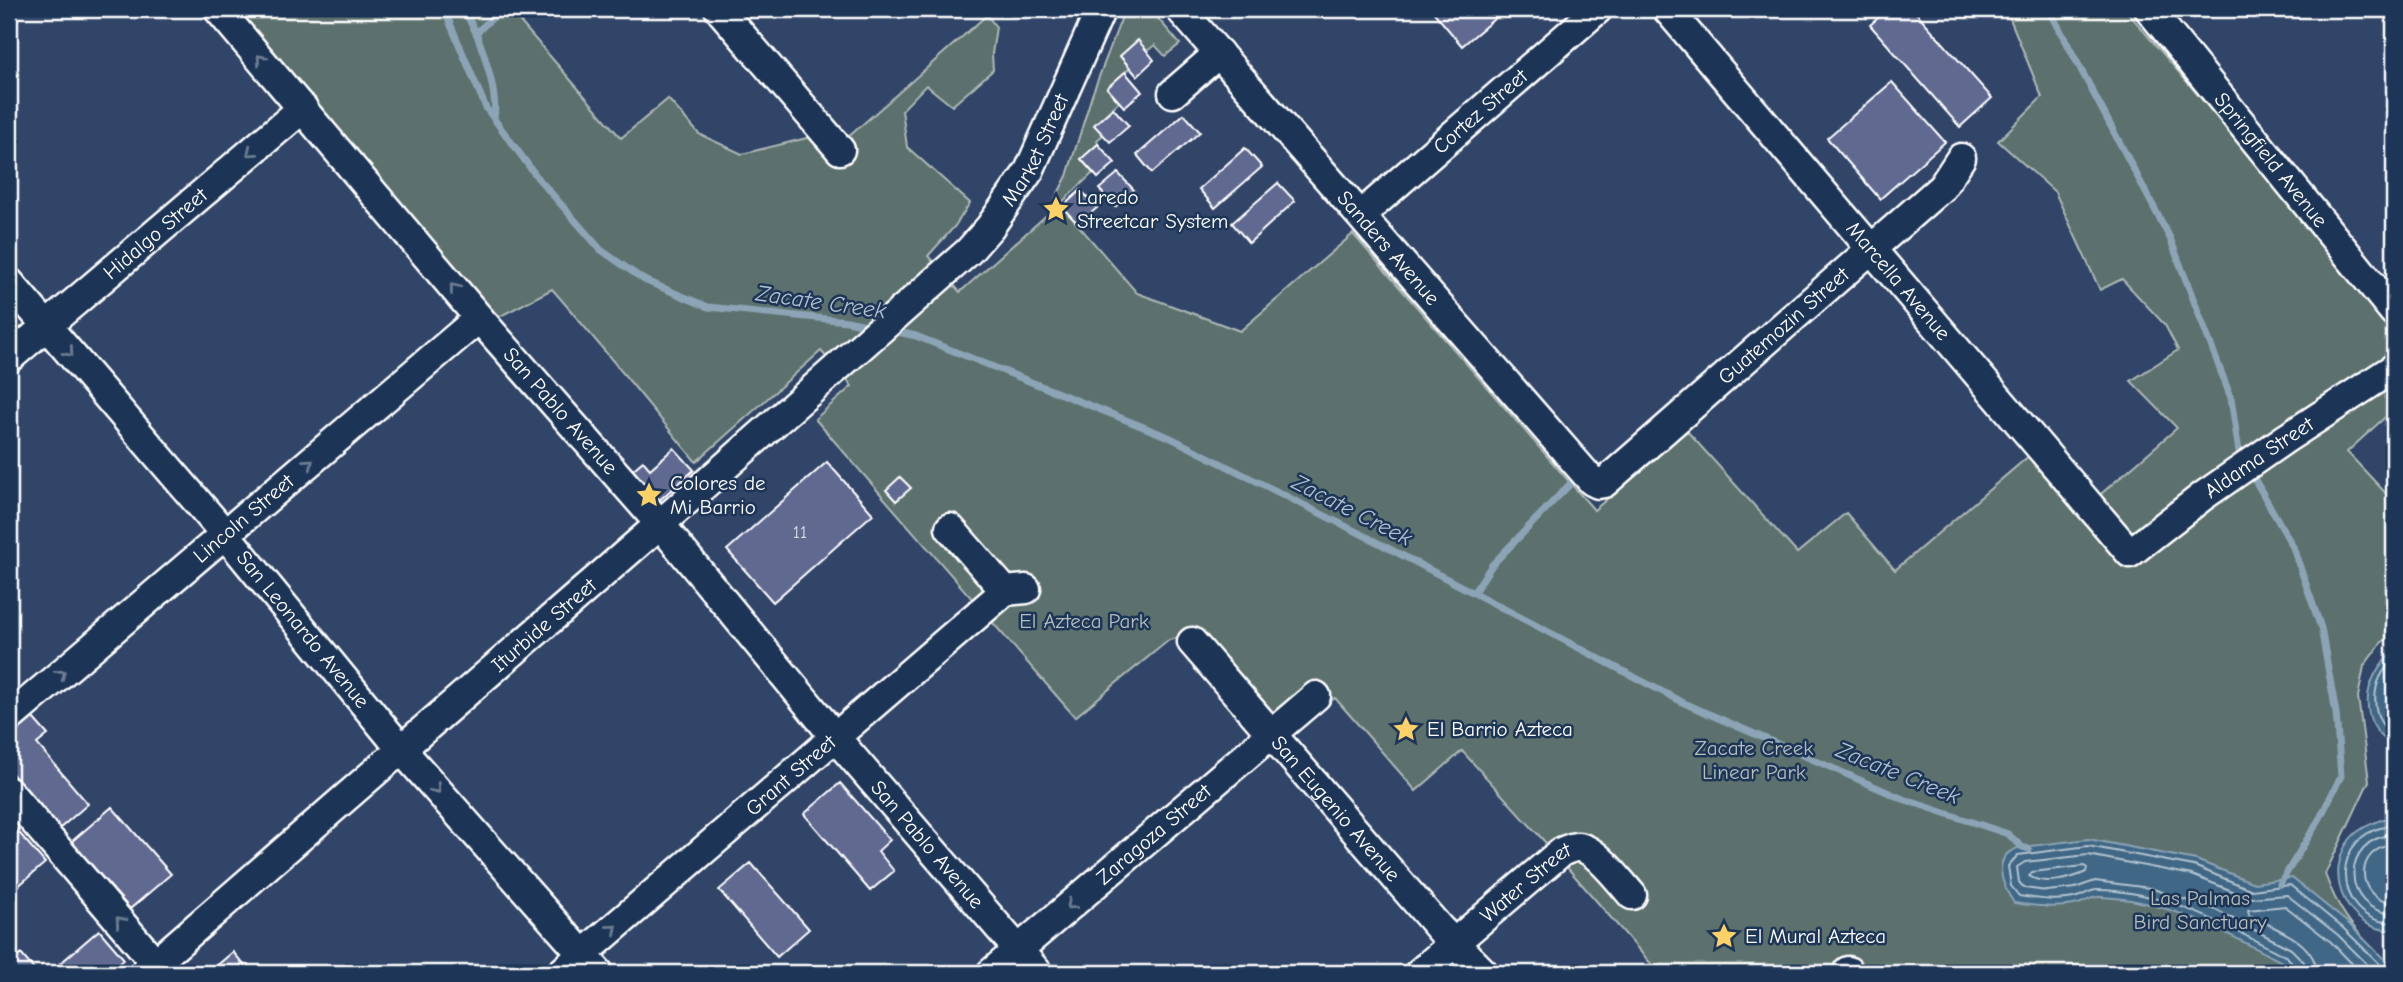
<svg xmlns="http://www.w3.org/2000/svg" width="2403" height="982" font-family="'Comic Neue',sans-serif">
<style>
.green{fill:#5c716d;stroke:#aeb8b6;stroke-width:2}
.water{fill:#3f6786;stroke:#8ca4b6;stroke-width:2}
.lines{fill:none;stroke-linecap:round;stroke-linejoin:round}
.shore{stroke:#b2c2cf;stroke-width:2}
.stream{stroke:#8ca4b6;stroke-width:7}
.building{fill:#616a91;stroke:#fff;stroke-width:2}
.minor-casing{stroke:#fff;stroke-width:33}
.minor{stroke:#1d3557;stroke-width:28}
.oneway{stroke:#6c7c92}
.labels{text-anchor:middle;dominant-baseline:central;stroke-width:5;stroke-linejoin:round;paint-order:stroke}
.number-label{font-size:18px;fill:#d8dae4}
.street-label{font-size:21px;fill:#fff;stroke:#1d3557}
.poi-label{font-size:21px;fill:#fff;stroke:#1d3557;text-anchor:start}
.park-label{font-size:21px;fill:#b6bfbd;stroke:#1d3557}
.water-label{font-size:23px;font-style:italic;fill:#b2c2cf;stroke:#1d3557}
</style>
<rect width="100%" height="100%" fill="#314568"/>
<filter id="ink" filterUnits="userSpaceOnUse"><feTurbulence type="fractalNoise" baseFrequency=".0143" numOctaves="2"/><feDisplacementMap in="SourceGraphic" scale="14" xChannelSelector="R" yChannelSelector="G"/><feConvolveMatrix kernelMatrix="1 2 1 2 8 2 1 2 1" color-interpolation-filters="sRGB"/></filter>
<g filter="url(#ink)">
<path class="green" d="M 233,9 L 525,9 L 516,17 L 621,138 L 668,99 L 699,134 L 742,154 L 811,137 L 847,138 L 987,15 L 996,27 L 992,54 L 993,70 L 952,106 L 926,85 L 902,110 L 907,147 L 970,203 L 955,226 L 928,256 L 960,292 L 1059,204 L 1055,199 L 1067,176 L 1092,95 L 1125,9 L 1150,9 L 1180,44 L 1165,56 L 1155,45 L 1147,51 L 1137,41 L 1120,56 L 1130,68 L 1107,88 L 1119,102 L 1095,124 L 1103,135 L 1097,140 L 1098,144 L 1081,159 L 1093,173 L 1060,204 L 1137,293 L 1240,331 L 1353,234 L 1594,510 L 1687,431 L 1797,553 L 1846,513 L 1895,570 L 2030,455 L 2080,512 L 2177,428 L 2131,381 L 2178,350 L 2165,325 L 2122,279 L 2100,290 L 2055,192 L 1998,141 L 2042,97 L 2006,9 L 2125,9 L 2353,277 L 2394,337 L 2394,409 L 2347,452 L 2394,502 L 2394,634 L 2381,643 L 2364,666 L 2358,697 L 2369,781 L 2325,874 C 2341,920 2364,938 2394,973 L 1659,973 L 1545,842 L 1462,751 L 1416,791 L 1335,698 L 1325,706 L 1273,721 L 1194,634 L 1169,640 L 1075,717 L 815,419 L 852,386 L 821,351 L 696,462 C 648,404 601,345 552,289 L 495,319 Z"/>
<path class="water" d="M 2394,651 L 2394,746 C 2355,722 2363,677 2394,651 Z
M 2383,819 L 2394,819 L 2394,930 C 2347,932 2322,874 2350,839 C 2359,828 2371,824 2383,819 Z
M 2088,839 L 2196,860 L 2254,883 L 2292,878 L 2348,923 L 2394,969 L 2394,973 L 2292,973 L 2284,963 C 2227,933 2165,898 2098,897 C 2091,897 2085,902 2078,904 C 2057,909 2035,906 2014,903 C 2001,884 1990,854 2022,847 Z"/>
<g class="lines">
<path class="shore" d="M 2394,660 C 2369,681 2369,717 2394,737
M 2394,826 C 2328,829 2329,921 2394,923
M 2394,835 C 2340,837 2340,911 2394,914
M 2394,845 C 2354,847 2354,899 2394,904
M 2084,866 L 2087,868 L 2086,872 C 2071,879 2044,886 2029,876 L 2032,872 Z
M 2297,973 L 2296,967 L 2287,957 C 2229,927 2165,890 2097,890 C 2090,890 2084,895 2077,897 C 2059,902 2038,899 2019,896 L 2011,886 L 2008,866 L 2018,855 L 2088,846 L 2194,866 L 2252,890 L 2290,885 L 2343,928 L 2389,973
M 2306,973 L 2304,962 L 2291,949 L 2216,910 L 2150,888 L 2095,881 L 2075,888 L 2047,891 L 2024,888 L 2019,882 L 2017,867 L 2025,862 L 2088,855 L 2192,875 L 2250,898 L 2287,895 L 2338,935 L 2376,973
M 2317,973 C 2315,940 2273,928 2249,915 L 2248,910 L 2285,906 L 2331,942 L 2361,973"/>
<path class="stream" d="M 444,9 L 486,108 L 537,177 L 601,250 L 644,280 L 708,307 L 847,321 L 871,326
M 474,9 L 467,14 C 469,22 474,27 477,35 C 485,55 498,96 494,118
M 2049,9 L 2170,238 L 2231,398 L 2239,452
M 476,33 L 502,9
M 889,330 L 916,336 L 1171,438 L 1369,538 L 1684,703 L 1903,799 L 2008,834 L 2022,847 L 2029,849
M 2255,480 L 2293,547 L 2321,628 L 2336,713 L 2341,776 L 2320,818 L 2280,884
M 1474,592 L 1492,565 L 1571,483"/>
</g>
<path class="building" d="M 1431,9 L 1506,9 L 1462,46 Z
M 1888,9 L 1913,9 L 1992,98 L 1960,127 L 1870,25 Z
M 1138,40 L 1154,60 L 1137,76 L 1120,56 Z
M 1125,72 L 1142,92 L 1124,107 L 1107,88 Z
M 1892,82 L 1945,142 L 1880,199 L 1827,138 Z
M 1113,108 L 1129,126 L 1110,142 L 1094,125 Z
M 1184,114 L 1200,132 L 1152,173 L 1137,155 Z
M 1098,144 L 1115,163 L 1098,178 L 1081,159 Z
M 1245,148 L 1262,167 L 1215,208 L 1199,189 Z
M 1118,173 L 1134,190 L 1115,207 L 1099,189 Z
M 1278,183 L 1295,201 L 1249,243 L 1232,223 Z
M 1081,190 L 1097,208 L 1078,224 L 1062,207 Z
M 674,448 L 694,470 L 655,504 L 628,474 L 643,461 L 650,469 Z
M 827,462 L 873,514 L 773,602 L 727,550 Z
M 900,477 L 911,488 L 896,501 L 886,490 Z
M 33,718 L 48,735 L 37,744 L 88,804 L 59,829 L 9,770 L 9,738 Z
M 840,783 L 890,840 L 878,851 L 894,871 L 870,891 L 804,814 Z
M 112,807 L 171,874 L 130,909 L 71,842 Z
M 9,821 L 45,863 L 16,888 L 9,879 Z
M 751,863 L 809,929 L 777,957 L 719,890 Z
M 99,930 L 124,959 L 107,973 L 59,973 L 55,968 Z
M 233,952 L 251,973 L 208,973 Z
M 21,954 L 37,973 L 9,973 L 9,965 Z"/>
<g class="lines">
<g class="minor-casing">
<g id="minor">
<path id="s1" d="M 218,9 L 479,318 L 660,524 L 835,737 L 1038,973"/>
<path d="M 719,9 L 840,150"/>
<path id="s2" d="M 1180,9 L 1592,481 L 1598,484 L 1604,483 L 1942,187 L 1961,158"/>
<path id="s3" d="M 1667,9 L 2130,553 L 2203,496 L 2285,439 L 2394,368"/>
<path id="s4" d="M 2149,9 L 2394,312"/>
<path d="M 1173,93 L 1219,53"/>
<path id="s5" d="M 1361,215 L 1598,9"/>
<path id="s6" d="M 9,282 L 225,534 L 401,749 L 599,973"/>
<path id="s7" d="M 9,358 L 303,108"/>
<path d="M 950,528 L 1005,591"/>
<path id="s8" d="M 1192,642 L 1440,929 L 1484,973"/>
<path id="s9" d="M 9,718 L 479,318"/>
<path d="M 9,792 L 164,973"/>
<path d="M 1848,971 L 1848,973"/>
<path id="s10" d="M 144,973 L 660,524 L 969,251 L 990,227 L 1029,171 L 1101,9"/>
<path id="s11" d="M 561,973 L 1005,591 L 1026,589"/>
<path id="s12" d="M 991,973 L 1316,696"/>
<path id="s13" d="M 1419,973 L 1561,852 C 1566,850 1572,847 1577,847 C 1595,847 1620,882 1632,895"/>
</g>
</g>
<use href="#minor" class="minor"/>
</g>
<defs><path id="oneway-chevron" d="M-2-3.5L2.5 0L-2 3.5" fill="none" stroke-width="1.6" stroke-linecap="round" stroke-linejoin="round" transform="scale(1.75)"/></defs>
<g class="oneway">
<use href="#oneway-chevron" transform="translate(261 59) rotate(-131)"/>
<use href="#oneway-chevron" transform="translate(251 152) rotate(140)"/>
<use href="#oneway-chevron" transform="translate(454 288) rotate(-130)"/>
<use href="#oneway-chevron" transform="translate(69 352) rotate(49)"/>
<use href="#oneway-chevron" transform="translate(309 463) rotate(-40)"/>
<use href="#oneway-chevron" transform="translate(61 674) rotate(-40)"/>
<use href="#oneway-chevron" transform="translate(436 789) rotate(48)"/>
<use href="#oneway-chevron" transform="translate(1071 905) rotate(140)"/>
<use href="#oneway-chevron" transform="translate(120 921) rotate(-131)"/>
<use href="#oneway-chevron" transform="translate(613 929) rotate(-41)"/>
</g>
</g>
<defs>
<g id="sight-bare" transform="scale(2.1)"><path d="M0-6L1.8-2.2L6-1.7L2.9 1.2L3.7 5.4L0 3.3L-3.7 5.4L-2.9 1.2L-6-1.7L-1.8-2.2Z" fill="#ffd166" stroke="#1d3557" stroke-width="2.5" paint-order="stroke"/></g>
</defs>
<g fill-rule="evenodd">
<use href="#sight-bare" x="1056" y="209"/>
<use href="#sight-bare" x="649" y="495"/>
<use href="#sight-bare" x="1406" y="729"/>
<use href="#sight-bare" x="1724" y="936"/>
</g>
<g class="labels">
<g class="number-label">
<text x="800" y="532">11</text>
</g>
<g class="street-label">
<text stroke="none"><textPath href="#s5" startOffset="158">Cortez Street</textPath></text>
<text stroke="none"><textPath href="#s10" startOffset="1218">Market Street</textPath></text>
<text stroke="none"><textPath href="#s4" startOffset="194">Springfield Avenue</textPath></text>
<text stroke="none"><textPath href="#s7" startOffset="192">Hidalgo Street</textPath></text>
<text stroke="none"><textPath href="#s2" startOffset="317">Sanders Avenue</textPath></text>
<text stroke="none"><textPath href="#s3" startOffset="357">Marcella Avenue</textPath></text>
<text stroke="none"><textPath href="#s2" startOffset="878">Guatemozin Street</textPath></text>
<text stroke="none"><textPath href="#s1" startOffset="528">San Pablo Avenue</textPath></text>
<text stroke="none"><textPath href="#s3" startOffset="875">Aldama Street</textPath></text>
<text stroke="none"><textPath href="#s9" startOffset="308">Lincoln Street</textPath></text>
<text stroke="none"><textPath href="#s10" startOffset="530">Iturbide Street</textPath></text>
<text stroke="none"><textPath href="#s6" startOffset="455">San Leonardo Avenue</textPath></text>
<text stroke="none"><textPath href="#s11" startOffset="303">Grant Street</textPath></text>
<text stroke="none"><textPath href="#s8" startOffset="220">San Eugenio Avenue</textPath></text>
<text stroke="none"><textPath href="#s12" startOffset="214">Zaragoza Street</textPath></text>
<text stroke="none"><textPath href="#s1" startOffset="1096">San Pablo Avenue</textPath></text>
<text stroke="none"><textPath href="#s13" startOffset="140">Water Street</textPath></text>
</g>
<g class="poi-label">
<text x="1077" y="197">Laredo<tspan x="1077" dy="24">Streetcar System</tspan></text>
<text x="670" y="483">Colores de<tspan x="670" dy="24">Mi Barrio</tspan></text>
<text x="1427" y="729">El Barrio Azteca</text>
<text x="1745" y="936">El Mural Azteca</text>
</g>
<g class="park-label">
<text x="1084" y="621">El Azteca Park</text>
<text x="1754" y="748">Zacate Creek<tspan x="1754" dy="24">Linear Park</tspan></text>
<text x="2200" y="898">Las Palmas<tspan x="2200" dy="24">Bird Sanctuary</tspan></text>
</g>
<g class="water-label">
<text transform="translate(821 302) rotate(8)">Zacate Creek</text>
<text transform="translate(1352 510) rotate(27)">Zacate Creek</text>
<text transform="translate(1898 773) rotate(22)">Zacate Creek</text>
</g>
</g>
<rect width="2403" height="982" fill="none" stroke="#1d3557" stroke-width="35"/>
<rect x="18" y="18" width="2368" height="947" fill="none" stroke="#fff" stroke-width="2.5" filter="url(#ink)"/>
</svg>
